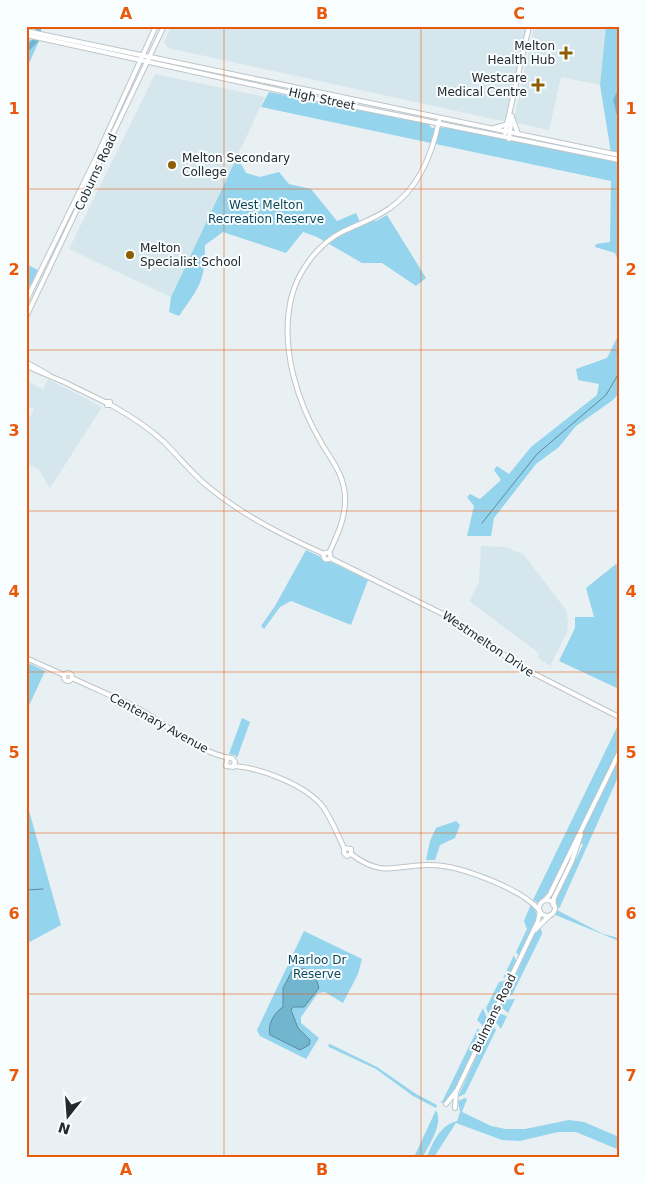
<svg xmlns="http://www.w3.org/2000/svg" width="645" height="1183" viewBox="0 0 645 1183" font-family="'DejaVu Sans',sans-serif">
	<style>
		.built { fill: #d6e6ed }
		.green { fill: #95d4ed }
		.water { fill: #72b5cf; stroke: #5b8b9e }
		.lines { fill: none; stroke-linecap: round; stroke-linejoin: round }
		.stream { stroke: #5b8b9e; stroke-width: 1 }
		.river { stroke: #72b5cf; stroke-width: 5.5 }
		.secondary-casing { stroke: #bdc5c8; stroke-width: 6 }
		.secondary { stroke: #fff; stroke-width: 4 }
		.grid { fill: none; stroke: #e8590c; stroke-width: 1; stroke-opacity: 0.55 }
		.poi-dot { fill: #8c5d03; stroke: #f8fdff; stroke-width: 2 }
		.labels { text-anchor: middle; stroke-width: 4; stroke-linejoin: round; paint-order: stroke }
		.poi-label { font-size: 12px; fill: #26292a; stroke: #f8fdff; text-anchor: end }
		.street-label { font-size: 12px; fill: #26292a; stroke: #f8fdff }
		.park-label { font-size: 12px; fill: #0d485a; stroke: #f8fdff }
		.neatline { fill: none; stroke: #e8590c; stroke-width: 2 }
		.grid-label { font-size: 16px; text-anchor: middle; font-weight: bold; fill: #e8590c }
	</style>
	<rect width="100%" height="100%" fill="#e8f0f3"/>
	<g class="built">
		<path d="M171,26H527L506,119L502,121L168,48L164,43Z"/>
		<path d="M534,26H606L600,85L561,77L549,130L516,123L514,120Z"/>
		<path d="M155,74L265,97L171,297L69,249Z"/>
		<path d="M48,379L102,407L50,488L39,470L27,463L26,459V425L34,409L26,405V381L43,389Z"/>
		<path d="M481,546L506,547L524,555L566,610L568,622L567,632L550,666L537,657L539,653L469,601L479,582Z"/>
	</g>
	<g class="green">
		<path d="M606,26H619V263L615,253L595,247L596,244L610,242L611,181L261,107L269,92L427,123L432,128L453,127L612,159L600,85Z"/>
		<path d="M26,39L39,41L26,70Z"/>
		<path d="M237,157L246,173L260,177L279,172L289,184L311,189L337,221L356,213L360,222L376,221L387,215L426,278L416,286L382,263H362L317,237L303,232L286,253L223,232L205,245C205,282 200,286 179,316L169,312L171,297Z"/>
		<path d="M26,264L38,270L26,294Z"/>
		<path d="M619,334V393L613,400L576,426L559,447L536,464L494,518L491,536H467L474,506L467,497L470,494L480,499L501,480L494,470L497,466L509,474L531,447L597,395L599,384L578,380L576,369L607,358Z"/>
		<path d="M306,550L368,580L351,625L291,601L280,607L264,629L261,626L275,606Z"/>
		<path d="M616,564L619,566V689L559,661L575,628V617H594L586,588Z"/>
		<path d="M26,662L45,671L26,712Z"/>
		<path d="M242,718L250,722L237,758L235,755L229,754Z"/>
		<path d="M619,723V775L559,909L556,902L557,897L583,845L579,840L586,821L550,892L538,903L533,900Z"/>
		<path d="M26,800L61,925L26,944Z"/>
		<path d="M456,821L460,825L455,838L440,845L435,860H426L430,841L436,828Z"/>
		<path d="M531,904C546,917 526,942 519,956L516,952L527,929L524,921Z"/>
		<path d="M555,909L603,934L619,938V941L553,914Z"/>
		<path d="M541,928L542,934L512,995L506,996L534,935Z"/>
		<path d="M304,931L362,959L358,974L343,1003L325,992L318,993L301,1017V1023L319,1038L306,1059L260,1036L257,1030Z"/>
		<path d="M514,955L516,961L511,974L503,978Z"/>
		<path d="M508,980L490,1018L486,1008L499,982Z"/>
		<path d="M515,999L508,1013L500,1006L503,1000Z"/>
		<path d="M483,1008L488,1021L483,1026L477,1020Z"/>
		<path d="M498,1013L507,1016L501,1029L494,1020Z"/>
		<path d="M493,1025L496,1030L465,1094L458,1097L490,1026Z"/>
		<path d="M478,1028L481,1035L452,1095L446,1102L440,1103L443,1100Z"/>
		<path d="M330,1044L377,1067L416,1094L437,1105L436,1108L413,1096L376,1069L329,1047L328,1045Z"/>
		<path d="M465,1098L467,1099L462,1112L491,1126L506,1129H525L569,1120L584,1122L619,1137L617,1149L576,1132H558L520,1141L502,1140L456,1123L434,1157H427C433,1142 440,1125 457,1121L460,1112L458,1101Z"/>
		<path d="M436,1110C444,1124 429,1144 423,1157H414Z"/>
	</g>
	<path class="water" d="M293,969H305L315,975L319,988L304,1007H293L291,1010L298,1028L310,1040L309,1045L300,1050L270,1035C267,1024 275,1012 283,1007V988Z"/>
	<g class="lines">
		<g class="stream">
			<path d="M617,354H619"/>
			<path d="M482,523L537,454L606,395L619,373"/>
			<path d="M27,890L43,889"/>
		</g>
		<g class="river">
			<path d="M26,50L36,40L39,26"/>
			<path d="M619,94L616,100L619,113"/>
			<path d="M26,875V892"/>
			<path d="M26,925V930"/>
		</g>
		<g class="secondary-casing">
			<g id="secondary">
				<path d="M26,31C224,72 421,114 619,155"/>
				<path d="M26,35L332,102L619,160"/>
				<path d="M513,120L518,134"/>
				<path d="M494,128L508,124"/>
				<path d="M505,133L529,26"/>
				<path d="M509,139L512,116"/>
				<path d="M26,301L96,158L156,26"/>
				<path d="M26,317L164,26"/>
				<path d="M26,362L49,375"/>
				<path d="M26,366L64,382L107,403"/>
				<rect x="107" y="402" width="3" height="3"/>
				<path d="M111,405C129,415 148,427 164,442C178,456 191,472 206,485C242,515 282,535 324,554"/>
				<circle cx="327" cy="556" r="3.5"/>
				<path d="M329,553C338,534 346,517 345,496C344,475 332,461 322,444C297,402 280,348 291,299C297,272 318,244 342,232C358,224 375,219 390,208C419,188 432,155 439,121"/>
				<path d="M330,558L453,619L521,667L619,717"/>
				<path d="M26,658L64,675"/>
				<circle cx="68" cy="677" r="4"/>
				<path d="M72,678C93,688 115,697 135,707C167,723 197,754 232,758L235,762L233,767L226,766L227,759"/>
				<path d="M234,766C261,768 306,785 323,807C332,820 338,835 344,848V853L347,856L351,854V849L344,848"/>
				<path d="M351,854C384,879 396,864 431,865C459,865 522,889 539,910"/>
				<path d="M545,900L550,894L619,753"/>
				<circle cx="547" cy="908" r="8"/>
				<path d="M553,905L554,898L572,861L581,834"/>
				<path d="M535,930L549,916"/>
				<path d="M446,1104L457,1090L538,921L540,911"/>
				<path d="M455,1108L456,1092"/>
			</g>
		</g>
		<use href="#secondary" class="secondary"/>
	</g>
	<path class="grid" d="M224,26V1157M421,26V1157M26,189H619M26,350H619M26,511H619M26,672H619M26,833H619M26,994H619"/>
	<g class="poi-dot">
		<path d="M563.5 45.5h5v5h5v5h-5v5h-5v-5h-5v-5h5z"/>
		<path d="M535.5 77.5h5v5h5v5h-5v5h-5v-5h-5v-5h5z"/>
		<circle cx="172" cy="165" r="5"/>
		<circle cx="130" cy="255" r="5"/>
	</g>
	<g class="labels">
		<g class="poi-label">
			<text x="555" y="50">Melton<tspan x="555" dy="14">Health Hub</tspan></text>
			<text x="527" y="82">Westcare<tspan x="527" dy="14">Medical Centre</tspan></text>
			<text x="182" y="162" text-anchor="start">Melton Secondary<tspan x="182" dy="14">College</tspan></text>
			<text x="140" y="252" text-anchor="start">Melton<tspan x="140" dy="14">Specialist School</tspan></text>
		</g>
		<g class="street-label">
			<text transform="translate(322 99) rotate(12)" y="4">High Street</text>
			<text transform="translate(96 172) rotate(-65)" y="4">Coburns Road</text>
			<text transform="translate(488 644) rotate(34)" y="4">Westmelton Drive</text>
			<text transform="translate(159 723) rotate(29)" y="4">Centenary Avenue</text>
			<text transform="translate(494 1013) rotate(-64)" y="4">Bulmans Road</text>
		</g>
		<g class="park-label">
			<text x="266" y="209">West Melton<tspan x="266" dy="14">Recreation Reserve</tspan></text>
			<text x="317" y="964">Marloo Dr<tspan x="317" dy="14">Reserve</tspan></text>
		</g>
	</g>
	<rect width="645" height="1183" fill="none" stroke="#f8fdff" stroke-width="55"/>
	<g transform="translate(68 1116) rotate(197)" stroke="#f8fdff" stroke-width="4" paint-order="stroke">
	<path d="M0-4L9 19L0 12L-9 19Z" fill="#26292a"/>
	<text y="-8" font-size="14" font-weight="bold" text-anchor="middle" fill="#26292a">N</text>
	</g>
	<rect x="28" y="28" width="590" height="1128" class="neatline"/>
	<g class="grid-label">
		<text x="126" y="19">A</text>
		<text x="322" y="19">B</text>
		<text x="519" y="19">C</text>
		<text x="14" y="114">1</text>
		<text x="631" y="114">1</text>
		<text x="14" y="275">2</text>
		<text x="631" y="275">2</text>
		<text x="14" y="436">3</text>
		<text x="631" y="436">3</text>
		<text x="14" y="597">4</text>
		<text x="631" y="597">4</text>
		<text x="14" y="758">5</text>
		<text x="631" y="758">5</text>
		<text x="14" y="919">6</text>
		<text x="631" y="919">6</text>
		<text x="14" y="1081">7</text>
		<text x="631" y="1081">7</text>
		<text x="126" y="1175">A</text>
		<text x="322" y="1175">B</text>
		<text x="519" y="1175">C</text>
	</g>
</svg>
